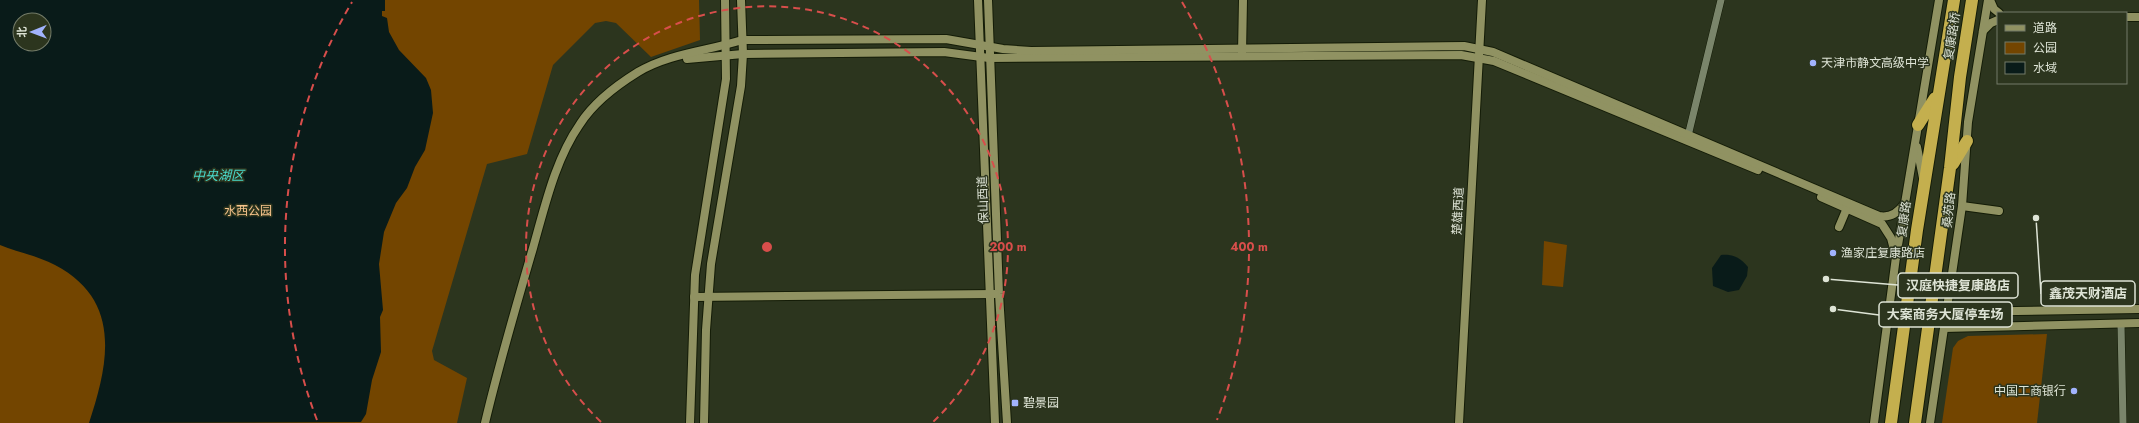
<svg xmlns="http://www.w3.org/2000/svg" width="2139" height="423" viewBox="0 0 2139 423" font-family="Jost,'Noto Sans SC',sans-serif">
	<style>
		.green { fill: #734500; fill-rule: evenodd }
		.water { fill: #091b19; fill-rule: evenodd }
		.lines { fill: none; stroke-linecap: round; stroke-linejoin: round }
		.street-casing { stroke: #141c07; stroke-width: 8 }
		.secondary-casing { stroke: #141c07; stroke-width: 10 }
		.highway-casing { stroke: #141c07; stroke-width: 14 }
		.street { stroke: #7a856b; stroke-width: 7 }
		.secondary { stroke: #909262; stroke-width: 8 }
		.highway { stroke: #c4af4e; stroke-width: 12 }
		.ring { fill: none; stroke: #d84e4b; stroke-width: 2; stroke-dasharray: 7 5 }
		.poi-dot { fill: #a1b3fd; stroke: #2c351e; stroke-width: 1.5 }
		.labels { text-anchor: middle; stroke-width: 3; stroke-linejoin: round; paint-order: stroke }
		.street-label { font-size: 12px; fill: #dee4d6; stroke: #2c351e }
		.poi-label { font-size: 12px; fill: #dee4d6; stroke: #2c351e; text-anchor: start }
		.park-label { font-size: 12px; fill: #f8c48c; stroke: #2c351e }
		.water-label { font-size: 13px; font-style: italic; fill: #4adccd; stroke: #2c351e }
		.centre { fill: #d84e4b; stroke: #2c351e; stroke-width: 2 }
		.ring-label { font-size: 12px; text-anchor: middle; font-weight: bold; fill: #d84e4b; stroke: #2c351e; stroke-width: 3; stroke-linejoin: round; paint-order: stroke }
		.leader { fill: none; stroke: #dee4d6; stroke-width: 1.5 }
		.callout-dot { fill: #dee4d6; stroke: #2c351e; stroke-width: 1.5 }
		.callout { fill: #2c351e; stroke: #dee4d6; stroke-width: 1.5 }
		.callout-label { font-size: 13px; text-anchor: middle; font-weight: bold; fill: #dee4d6 }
	</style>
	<rect width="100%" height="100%" fill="#2c351e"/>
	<g class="green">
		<path d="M0,0H699L700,40L651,57L616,23L606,21L595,23L553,65L527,154L487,164L432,351L434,360L467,378L457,423H0ZM20,20H44V44H20Z"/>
		<path d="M1544,241L1567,245L1563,287L1542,285Z"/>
		<path d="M2047,334L2037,423H1942L1953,348L1958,341L1968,336Z"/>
	</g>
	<g class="water">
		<path d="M0,0H385V11H382V16L387,18L389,32L399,50L426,78L431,90L433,113L425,150L415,167L407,188L396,203L384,232L379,264L383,310L380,317L381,352L372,380L366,414L361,422L89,423C109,363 122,300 55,265C38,256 17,252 0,245ZM20,20H44V44H20Z"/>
		<path d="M1721,255C1734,254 1740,258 1748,267L1747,276L1739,290L1728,292L1713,286L1712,268Z"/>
	</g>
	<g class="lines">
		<g class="street-casing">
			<g id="street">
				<path d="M1687,140L1721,0"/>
				<path d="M2121,324L2123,423"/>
			</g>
		</g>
		<g class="secondary-casing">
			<g id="secondary">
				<path d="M978,0L995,423"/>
				<path d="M988,0L999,294L1007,423"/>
				<path d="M1990,0L1994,9L1999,13"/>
				<path d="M2126,17H2139"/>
				<path d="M1983,31L1991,23L1998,20"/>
				<path d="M1242,53L1243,0"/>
				<path d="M687,59L743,54L944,52L989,58L1461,55L1494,61L1758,170"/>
				<path d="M1917,147L1923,178"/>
				<path d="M1821,197L1882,224L1891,238L1896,257"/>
				<path d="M1962,206L1999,211"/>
				<path d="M1839,227L1847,208"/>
				<path d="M694,297L995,294"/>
				<path d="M1947,312L2139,309"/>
				<path d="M1944,328L2139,323"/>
				<path d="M485,423C499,364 516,306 533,248C545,206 555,160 580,124C594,102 617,85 638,72C670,53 708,51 742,40L946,39L1003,49L1031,51L1464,46L1493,52L1879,216C1890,218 1898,213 1904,204"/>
				<path d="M690,423L695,275L726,79L725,0"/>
				<path d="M704,423L706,330L711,264L741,86L743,54L741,0"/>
				<path d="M1459,423L1482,0"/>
				<path d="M1874,423L1896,257L1939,0"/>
				<path d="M1930,423L1962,206L1968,122L1988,0"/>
			</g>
		</g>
		<g class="highway-casing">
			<g id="highway">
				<path d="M1918,125L1935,98"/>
				<path d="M1953,164L1967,141"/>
				<path d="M1891,423L1917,230L1954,0"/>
				<path d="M1915,423L1950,168L1960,77L1972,0"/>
			</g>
		</g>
		<use href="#street" class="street"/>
		<use href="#secondary" class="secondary"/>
		<use href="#highway" class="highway"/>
	</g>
	<g class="ring">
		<path d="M601 422A241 241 0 1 1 933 422"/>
		<path d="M317 420A482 482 0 0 1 352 2M1182 2A482 482 0 0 1 1217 420"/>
	</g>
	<g class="poi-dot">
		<circle cx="1813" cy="63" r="4"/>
		<circle cx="1833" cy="253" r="4"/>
		<circle cx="2074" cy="391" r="4"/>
		<rect x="1011" y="399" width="8" height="8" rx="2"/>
	</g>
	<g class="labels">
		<g class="street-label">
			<text transform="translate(1952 36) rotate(-81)" y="4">复康路桥</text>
			<text transform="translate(983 200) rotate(-92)" y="4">保山西道</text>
			<text transform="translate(1949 210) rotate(-84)" y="4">桑苑路</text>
			<text transform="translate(1458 211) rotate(-87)" y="4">楚雄西道</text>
			<text transform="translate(1904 219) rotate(-82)" y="4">复康路</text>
		</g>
		<g class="poi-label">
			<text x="1821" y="67">天津市静文高级中学</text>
			<text x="1841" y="257">渔家庄复康路店</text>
			<text x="2066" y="395" text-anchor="end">中国工商银行</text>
			<text x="1023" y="407">碧景园</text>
		</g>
		<g class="park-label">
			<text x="248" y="215">水西公园</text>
		</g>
		<g class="water-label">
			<text x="218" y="180">中央湖区</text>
		</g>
	</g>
	<circle cx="767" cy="247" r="6" class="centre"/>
	<g class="ring-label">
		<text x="1008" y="251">200 m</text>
		<text x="1249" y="251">400 m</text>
	</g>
	<path class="leader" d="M1826 279L1898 285M2036 218L2041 294M1833 309L1879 315"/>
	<g class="callout-dot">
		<circle cx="1826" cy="279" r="4"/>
		<circle cx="2036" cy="218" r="4"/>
		<circle cx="1833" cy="309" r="4"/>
	</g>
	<g class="callout">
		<rect x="1898" y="273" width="120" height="25" rx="4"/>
		<rect x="2041" y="281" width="94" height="25" rx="4"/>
		<rect x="1879" y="302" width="133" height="25" rx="4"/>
	</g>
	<g class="callout-label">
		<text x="1958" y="290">汉庭快捷复康路店</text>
		<text x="2088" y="298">鑫茂天财酒店</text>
		<text x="1945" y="319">大案商务大厦停车场</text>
	</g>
	<rect x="1997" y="12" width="130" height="72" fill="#2c351e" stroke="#737b68"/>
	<rect x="2005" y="25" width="20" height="6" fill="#909262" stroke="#737b68"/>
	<text x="2033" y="32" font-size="12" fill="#dee4d6">道路</text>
	<rect x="2005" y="42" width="20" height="12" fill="#734500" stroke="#737b68"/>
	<text x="2033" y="52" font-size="12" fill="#dee4d6">公园</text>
	<rect x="2005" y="62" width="20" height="12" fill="#091b19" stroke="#737b68"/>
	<text x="2033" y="72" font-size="12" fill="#dee4d6">水域</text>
	<g transform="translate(32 32) rotate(269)"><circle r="19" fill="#2c351e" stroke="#737b68"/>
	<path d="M0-3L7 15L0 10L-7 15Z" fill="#a1b3fd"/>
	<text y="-6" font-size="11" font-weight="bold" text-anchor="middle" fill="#dee4d6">北</text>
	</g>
</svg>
